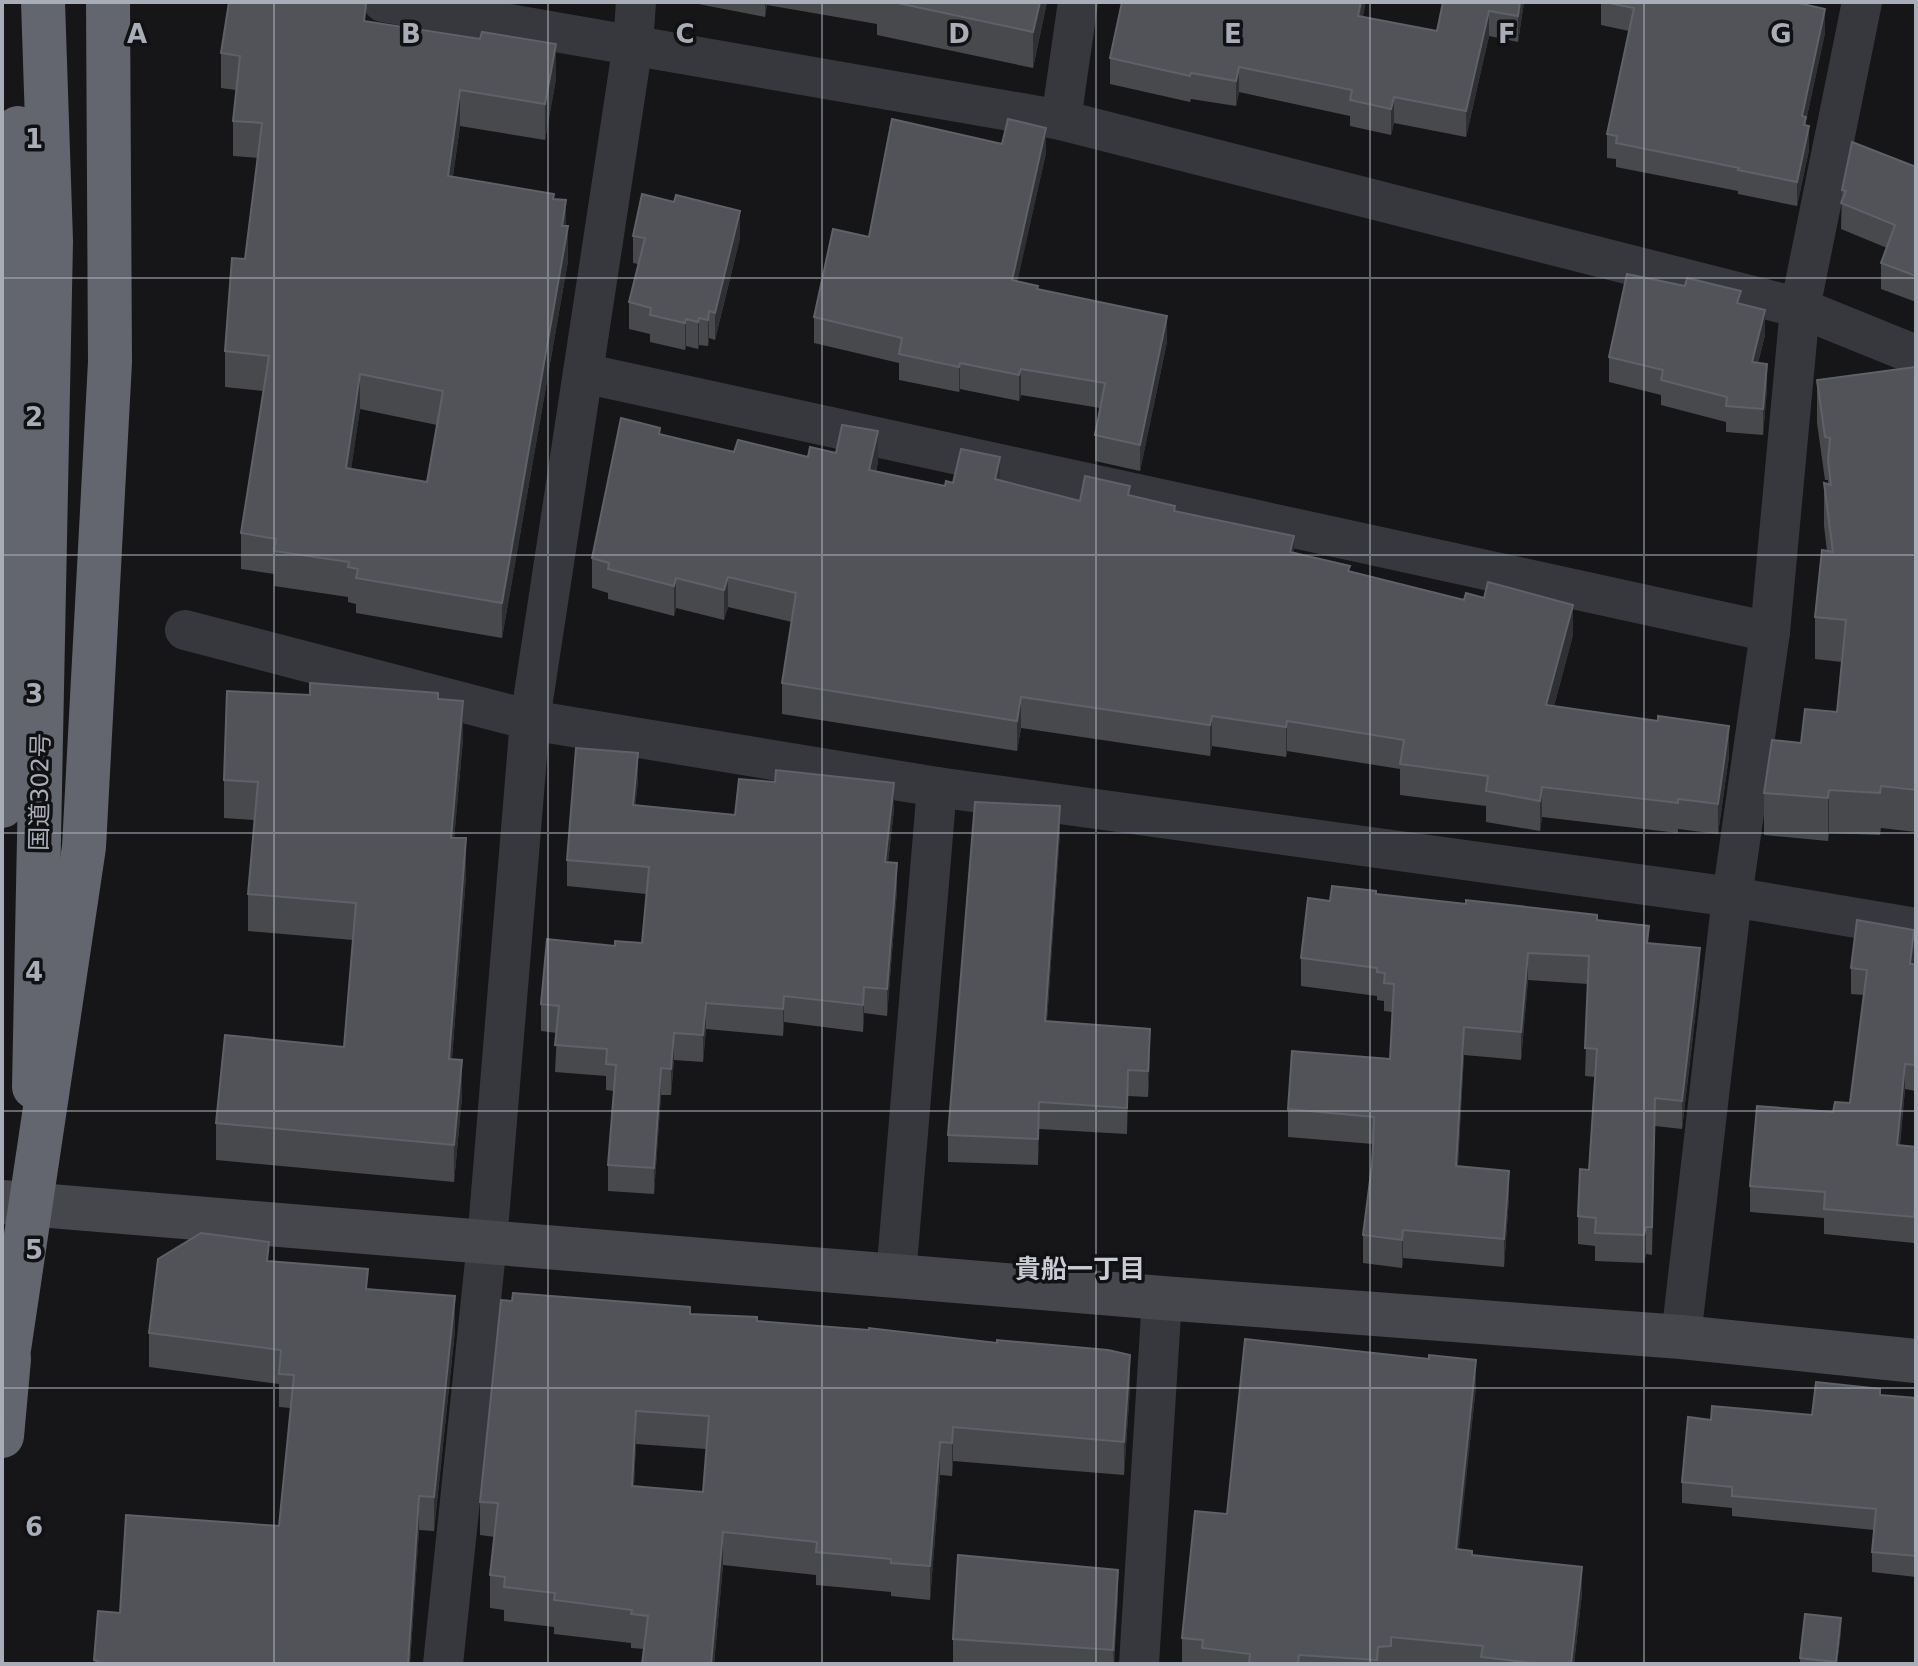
<svg xmlns="http://www.w3.org/2000/svg" width="1918" height="1666" viewBox="0 0 1918 1666" font-family="'DejaVu Sans','Noto Sans JP',sans-serif">
	<style>
		.lines { fill: none; stroke-linecap: round; stroke-linejoin: round }
		.street { stroke: #37383d; stroke-width: 40 }
		.secondary { stroke: #45474d; stroke-width: 44 }
		.highway { stroke: #63666e; stroke-width: 44 }
		.highway-bridge { stroke: #63666e; stroke-width: 44 }
		.wall { fill: #47494d; fill-rule: evenodd }
		.shaded-wall { fill: #2f3033 }
		.building { fill: #525359; stroke: #5f6168; stroke-width: 2; fill-rule: evenodd }
		.grid { fill: none; stroke: #a8adb8; stroke-width: 2; stroke-opacity: 0.55 }
		.labels { text-anchor: middle; stroke-width: 7; stroke-linejoin: round; paint-order: stroke }
		.street-label { font-size: 24px; fill: #a8adb8; stroke: #111113 }
		.neighbourhood-label { font-size: 26px; font-weight: bold; fill: #c9ccd4; stroke: #111113 }
		.grid-label { font-size: 26px; text-anchor: middle; font-weight: bold; fill: #a8adb8; stroke: #111113; stroke-width: 7; stroke-linejoin: round; paint-order: stroke }
	</style>
	<rect width="100%" height="100%" fill="#161618"/>
	<g class="lines">
		<g class="street">
			<path d="M383,2L1061,120L1800,308L1916,355"/>
			<path d="M1061,120L1078,2"/>
			<path d="M583,373L1770,632"/>
			<path d="M185,630L530,720L937,787L1732,897L1916,928"/>
			<path d="M896,1276L937,787"/>
			<path d="M1681,1337L1732,897L1770,632L1800,308L1862,2"/>
			<path d="M443,1664L487,1242L530,720L633,44L636,2"/>
			<path d="M1139,1664L1162,1298"/>
		</g>
		<path class="secondary" d="M2,1202L1162,1298L1681,1337L1916,1361"/>
		<g class="highway">
			<path d="M2,806L19,242L18,128"/>
			<path d="M34,1087L51,241L43,2"/>
			<path d="M2,1436L9,1359"/>
		</g>
		<path class="highway-bridge" d="M2,1396L84,847L110,362L108,2"/>
	</g>
	<g class="wall">
		<path d="M688,2H1047L1033,68L877,35V24L767,5L765,17Z"/>
		<path d="M1443,2H1524L1518,42L1489,36L1466,137L1394,123L1391,135L1350,126V116L1239,92L1236,106L1191,99L1190,102L1110,84V58L1363,17L1437,31Z"/>
		<path d="M1601,2L1825,33L1806,121L1809,150L1797,206L1738,194V191L1616,167V159L1607,158V134L1629,31L1601,25Z"/>
		<path d="M366,22L556,79L545,140L460,126L453,176L554,199L566,226L568,261L502,638L356,613V604L348,602V597L274,586V574L241,569V533L263,391L225,387V351L245,259L258,158L233,156V121L236,90L221,88V53ZM360,409L437,425L427,482L351,469Z"/>
		<path d="M1046,153L1017,281L1167,342L1140,471L1095,461V435L1100,408L1021,395L1019,401L960,389L959,392L899,380V363L814,343V317L869,237Z"/>
		<path d="M1916,167V302L1881,289V263L1887,248L1841,229L1842,190Z"/>
		<path d="M633,236L740,238L715,340L709,338L708,346L699,345L698,349L686,346L685,350L650,342V334L629,329V302L638,264L633,263Z"/>
		<path d="M1741,304L1765,335L1758,363L1767,389L1763,435L1726,432V422L1661,405V395L1609,382V357Z"/>
		<path d="M1916,367V832L1881,828L1880,835L1829,833L1828,841L1764,835V793L1801,743L1837,712L1842,662L1815,659V617L1827,551L1824,526V483L1828,484V480H1825L1817,423V380Z"/>
		<path d="M660,434L734,452L808,457L836,453L878,462L876,472L945,486L953,483L1000,480L1080,501L1130,496L1350,571L1573,635L1554,706L1729,756L1718,834L1678,829V833L1542,817L1540,831L1486,822V806L1400,795V769L1287,751L1286,757L1212,746L1210,756L1021,728L1017,751L782,714V683L792,622L728,607L724,620L676,608L674,616L608,599V593L592,588V558Z"/>
		<path d="M438,699L463,739L454,838L466,876L452,1059L462,1097L454,1182L216,1160V1123L344,1047L353,940L248,931V894L254,820L224,818V780Z"/>
		<path d="M638,780L635,805L735,815L894,809L888,862L897,890L887,1016L864,1013L863,1032L784,1022L783,1036L706,1029L703,1062L674,1060L671,1095H661L654,1194L608,1191V1165L614,1091L606,1090V1076L555,1072L557,1033L541,1031V1004L642,943L646,894L567,886V860Z"/>
		<path d="M1060,832L1047,1021L1150,1056L1148,1097L1128,1096L1127,1134L1039,1129L1038,1165L948,1162V1135Z"/>
		<path d="M1376,894L1597,920L1649,943L1700,976L1682,1129L1655,1126L1652,1255L1646,1254L1644,1263L1595,1261V1246L1578,1244V1216L1589,1170L1595,1077L1585,1076L1588,984L1528,980L1521,1060L1464,1055L1458,1166L1509,1198L1504,1267L1403,1258L1402,1268L1363,1263V1235L1372,1165L1373,1144L1288,1137V1109L1390,1059L1392,1012L1384,1011V1001L1377,1000V996L1301,986V958L1330,901Z"/>
		<path d="M1914,956L1913,964H1916V1091L1905,1089L1900,1145L1916,1147L1914,1243L1824,1234V1218L1750,1212V1186L1833,1112L1850,1103L1864,995L1851,994V968Z"/>
		<path d="M269,1261L368,1290L455,1330L434,1531L419,1530L410,1664H94L98,1611L120,1613L279,1526L291,1408L279,1407V1384L149,1367V1333Z"/>
		<path d="M690,1314L757,1321L1130,1388L1124,1475L953,1461L952,1476L940,1475L930,1600L891,1596V1592L816,1585V1575L723,1565L714,1664H642L644,1649L631,1648V1643L554,1634V1627L504,1621V1610L490,1608V1575L495,1537L480,1535V1502ZM636,1444L706,1449L703,1492L634,1486Z"/>
		<path d="M1476,1386L1458,1550L1582,1593L1574,1664H1182V1638L1227,1514Z"/>
		<path d="M1880,1395L1916,1398V1577L1872,1572V1552L1874,1530L1732,1516V1508L1682,1503V1482L1711,1420L1812,1415Z"/>
		<path d="M1118,1596L1114,1664H953V1639Z"/>
		<path d="M1841,1632L1837,1664H1800V1658Z"/>
	</g>
	<g class="shaded-wall">
		<path d="M765,2H767L765,17Z"/>
		<path d="M1040,2H1047L1033,68V32Z"/>
		<path d="M1361,2H1366L1358,42V16Z"/>
		<path d="M1520,2H1524L1518,42V16Z"/>
		<path d="M1825,9V33L1806,121V139L1809,126V150L1797,206V182L1802,116Z"/>
		<path d="M1489,11V36L1466,137V111Z"/>
		<path d="M556,44V79L545,140V104Z"/>
		<path d="M1239,67V92L1236,106V81Z"/>
		<path d="M460,90V126L448,211V176Z"/>
		<path d="M1394,97V123L1391,135V109Z"/>
		<path d="M1046,128V153L1012,306V280Z"/>
		<path d="M566,200V236L562,226Z"/>
		<path d="M740,211V238L715,340V313Z"/>
		<path d="M568,226V261L502,638V603Z"/>
		<path d="M1765,310V335L1752,387V362Z"/>
		<path d="M709,311V338L708,346V320Z"/>
		<path d="M1167,316V342L1140,471V445Z"/>
		<path d="M699,318V345L698,349V322Z"/>
		<path d="M686,319V346L685,350V323Z"/>
		<path d="M960,363V389L959,392V367Z"/>
		<path d="M1767,364V389L1763,435V409Z"/>
		<path d="M1021,369V395L1019,401V375Z"/>
		<path d="M360,374V409L346,503V468Z"/>
		<path d="M878,431V462L869,501V470Z"/>
		<path d="M1000,457V487L995,479Z"/>
		<path d="M1294,536V566L1290,552Z"/>
		<path d="M728,577V607L724,620V590Z"/>
		<path d="M676,578V608L674,616V586Z"/>
		<path d="M1573,605V635L1546,736V705Z"/>
		<path d="M1021,697V728L1017,751V721Z"/>
		<path d="M463,701V739L451,875V838Z"/>
		<path d="M1212,716V746L1210,756V725Z"/>
		<path d="M1287,721V751L1286,757V727Z"/>
		<path d="M1729,726V756L1718,834V804Z"/>
		<path d="M638,753V780L633,831V805Z"/>
		<path d="M894,783V809L885,889V862Z"/>
		<path d="M1542,787V817L1540,831V801Z"/>
		<path d="M1829,790V833L1828,841V798Z"/>
		<path d="M1060,806V832L1045,1048V1021Z"/>
		<path d="M466,838V876L449,1096V1059Z"/>
		<path d="M897,863V890L887,1016V989Z"/>
		<path d="M1914,930V956L1910,989V964Z"/>
		<path d="M1700,948V976L1682,1129V1101Z"/>
		<path d="M1528,953V980L1521,1060V1032Z"/>
		<path d="M864,987V1013L863,1032V1005Z"/>
		<path d="M784,996V1022L783,1036V1009Z"/>
		<path d="M706,1003V1029L703,1062V1035Z"/>
		<path d="M1464,1027V1055L1456,1194V1166Z"/>
		<path d="M1150,1029V1056L1148,1097V1071Z"/>
		<path d="M674,1033V1060L671,1095V1069Z"/>
		<path d="M462,1060V1097L454,1182V1145Z"/>
		<path d="M1905,1064V1089L1897,1171V1145Z"/>
		<path d="M661,1068V1095L654,1194V1168Z"/>
		<path d="M1039,1102V1129L1038,1165V1139Z"/>
		<path d="M1509,1171V1198L1504,1267V1239Z"/>
		<path d="M1916,1194V1220L1914,1243V1217Z"/>
		<path d="M1646,1227V1254L1644,1263V1235Z"/>
		<path d="M1403,1230V1258L1402,1268V1240Z"/>
		<path d="M455,1296V1330L434,1531V1497Z"/>
		<path d="M1130,1355V1388L1124,1475V1442Z"/>
		<path d="M1476,1360V1386L1456,1576V1549Z"/>
		<path d="M636,1411V1444L632,1520V1486Z"/>
		<path d="M953,1427V1461L952,1476V1443Z"/>
		<path d="M940,1442V1475L930,1600V1566Z"/>
		<path d="M419,1496V1530L410,1664H408Z"/>
		<path d="M723,1532V1565L714,1664H711Z"/>
		<path d="M1582,1567V1593L1574,1664H1571Z"/>
		<path d="M1118,1570V1596L1113,1664V1650Z"/>
		<path d="M1841,1618V1632L1837,1664H1836Z"/>
	</g>
	<g class="building">
		<path d="M229,2H356L366,4L364,21L480,39L482,32L556,44L545,104L460,90L448,176L554,194L553,199L566,200L562,226H568L502,603L356,578L358,569L348,567L349,562L274,551L276,539L241,533L269,356L225,351L232,258L245,259L262,123L233,121L240,56L221,53ZM360,374L443,391L427,482L346,468Z"/>
		<path d="M893,2H1040L1033,32Z"/>
		<path d="M1122,2H1361L1358,16L1437,31L1443,2H1520L1518,16L1489,11L1466,111L1394,97L1391,109L1350,100L1352,90L1239,67L1236,81L1191,73L1190,76L1110,58Z"/>
		<path d="M1604,2H1794L1825,9L1802,116L1806,117L1804,125L1809,126L1797,182L1738,170L1739,168L1616,143L1617,136L1607,134L1634,8Z"/>
		<path d="M892,119L1002,144L1008,119L1046,128L1012,280L1038,286L1037,289L1167,316L1140,445L1095,435L1105,383L1021,369L1019,375L960,363L959,367L899,354L902,338L814,317L833,229L869,237Z"/>
		<path d="M1852,142L1916,167V276L1881,263L1895,225L1841,203L1846,191L1842,190Z"/>
		<path d="M642,194L674,202L676,195L740,211L715,313L709,311L708,320L699,318L698,322L686,319L685,323L650,315L651,308L629,302L645,238L633,236Z"/>
		<path d="M1627,274L1685,286L1687,278L1741,291L1737,303L1765,310L1752,362L1767,364L1763,409L1726,406L1727,397L1661,380L1663,370L1609,357Z"/>
		<path d="M1916,367V790L1881,786L1880,793L1829,790L1828,798L1764,793L1772,740L1801,743L1805,709L1837,712L1846,620L1815,617L1822,550L1833,552L1824,483L1831,485L1828,460L1830,438L1825,437L1817,380Z"/>
		<path d="M621,418L660,428L659,434L734,452L738,440L808,457L810,447L836,453L842,425L878,431L869,470L945,486L946,481L953,483L961,449L1000,457L995,479L1080,501L1085,476L1130,486L1128,495L1175,506L1174,511L1294,536L1290,552L1350,566L1348,571L1464,600L1466,593L1484,598L1488,582L1573,605L1546,705L1658,721V716L1729,726L1718,804L1678,799V803L1542,787L1540,801L1486,791L1488,776L1400,764L1404,740L1287,721L1286,727L1212,716L1210,725L1021,697L1017,721L782,683L796,593L728,577L724,590L676,578L674,586L608,569L609,563L592,558Z"/>
		<path d="M310,683L438,693V699L463,701L451,838H466L449,1059L462,1060L454,1145L216,1123L225,1035L344,1047L356,903L248,894L258,782L224,780L227,691L310,695Z"/>
		<path d="M576,748L638,753L633,805L735,815L739,779L775,782L776,770L894,783L885,862L897,863L887,989L864,987L863,1005L784,996L783,1009L706,1003L703,1035L674,1033L671,1069L661,1068L654,1168L608,1165L616,1065L606,1064L607,1049L555,1045L559,1006L541,1004L547,939L615,946V941L642,943L649,867L567,860Z"/>
		<path d="M975,802L1060,806L1045,1021L1150,1029L1148,1071L1128,1070L1127,1108L1039,1102L1038,1139L948,1135Z"/>
		<path d="M1332,886L1376,891V894L1466,904V900L1597,915V920L1649,926L1647,943L1700,948L1682,1101L1655,1098L1652,1227H1646L1644,1235L1595,1233L1596,1218L1578,1216L1580,1169L1589,1170L1597,1049L1585,1048L1589,956L1528,953L1521,1032L1464,1027L1456,1166L1509,1171L1504,1239L1403,1230L1402,1240L1363,1235L1372,1165L1374,1117L1288,1109L1292,1051L1390,1059L1394,984L1384,983L1385,973L1377,972V968L1301,958L1308,898L1330,901Z"/>
		<path d="M1857,920L1914,930L1910,964H1916V1065L1905,1064L1897,1145L1916,1147V1194L1914,1217L1824,1209L1825,1192L1750,1186L1757,1106L1833,1112L1835,1102L1850,1103L1867,970L1851,968Z"/>
		<path d="M201,1233L269,1242L267,1261L368,1269L366,1289L455,1296L434,1497L419,1496L408,1664H98V1661L94,1660L98,1611L120,1613L126,1515L279,1526L294,1375L279,1374L281,1350L149,1333L158,1259Z"/>
		<path d="M513,1293L690,1307V1314L757,1317V1321L869,1330V1328L997,1343V1340L1108,1350L1130,1355L1124,1442L953,1427L952,1443L940,1442L930,1566L891,1563V1559L816,1552L817,1542L723,1532L711,1664H642L648,1616L631,1614L632,1610L554,1600L555,1593L504,1587L505,1577L490,1575L498,1503L480,1502L501,1300L512,1301ZM636,1411L709,1416L703,1492L632,1486Z"/>
		<path d="M1245,1339L1429,1359V1355L1476,1360L1456,1549L1472,1551V1555L1582,1567L1571,1664H1541L1481,1657L1483,1646L1391,1637V1646L1378,1647L1377,1660L1299,1655L1298,1664H1249L1250,1654L1202,1648L1203,1640L1182,1638L1195,1511L1227,1514Z"/>
		<path d="M1816,1382L1880,1389V1395L1916,1398V1556L1872,1552L1876,1509L1732,1496V1487L1682,1482L1688,1417L1711,1420L1712,1406L1812,1415Z"/>
		<path d="M958,1555L1118,1570L1113,1650L953,1639Z"/>
		<path d="M1805,1614L1841,1618L1836,1662L1800,1658Z"/>
	</g>
	<path class="grid" d="M274,2V1664M548,2V1664M822,2V1664M1096,2V1664M1370,2V1664M1644,2V1664M2,278H1916M2,555H1916M2,833H1916M2,1111H1916M2,1388H1916"/>
	<g class="labels">
		<g class="street-label">
			<text transform="translate(40 792) rotate(-89)" y="8">国道302号</text>
		</g>
		<g class="neighbourhood-label">
			<text x="1080" y="1278">貴船一丁目</text>
		</g>
	</g>
	<g class="grid-label">
		<text x="137" y="43">A</text>
		<text x="411" y="43">B</text>
		<text x="685" y="43">C</text>
		<text x="959" y="43">D</text>
		<text x="1233" y="43">E</text>
		<text x="1507" y="43">F</text>
		<text x="1781" y="43">G</text>
		<text x="34" y="148">1</text>
		<text x="34" y="426">2</text>
		<text x="34" y="703">3</text>
		<text x="34" y="981">4</text>
		<text x="34" y="1259">5</text>
		<text x="34" y="1536">6</text>
	</g>
	<rect width="1918" height="1666" fill="none" stroke="#a8adb8" stroke-width="8"/>
</svg>
